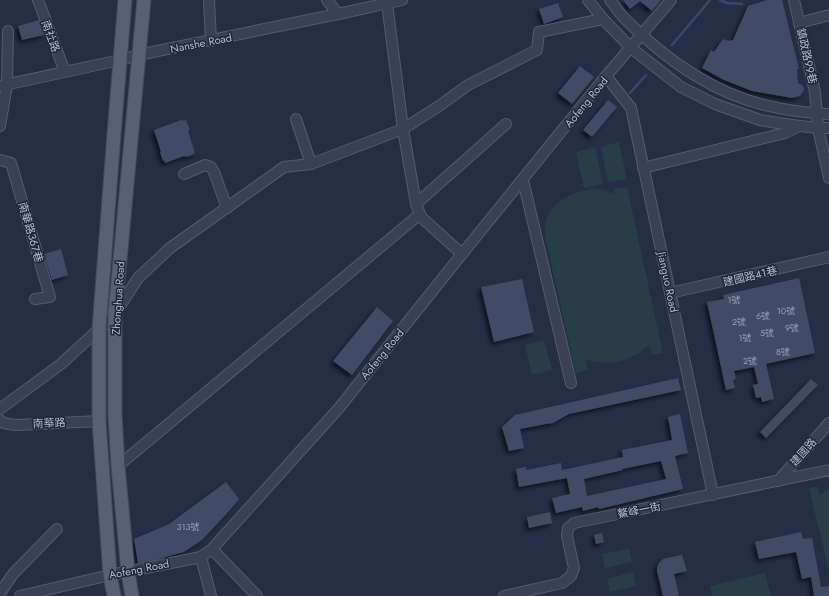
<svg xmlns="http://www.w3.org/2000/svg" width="829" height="596" viewBox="0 0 829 596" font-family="Jost,'Noto Sans TC',sans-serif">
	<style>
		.green { fill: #283e46 }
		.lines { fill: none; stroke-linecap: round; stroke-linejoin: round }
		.stream { stroke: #3a486e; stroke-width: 2.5 }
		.building { fill: #424b65; fill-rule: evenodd; filter: url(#shadow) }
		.minor-casing { stroke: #565c6f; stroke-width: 12 }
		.major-casing { stroke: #444a5e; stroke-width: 15 }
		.minor { stroke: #3a4154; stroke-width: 10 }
		.major { stroke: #586074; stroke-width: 13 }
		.labels { text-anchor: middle; stroke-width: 3; stroke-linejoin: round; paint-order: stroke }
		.number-label { font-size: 9px; fill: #9aa0b4 }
		.street-label { font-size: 11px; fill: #b8bdce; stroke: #1f263a }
	</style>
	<defs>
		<filter id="shadow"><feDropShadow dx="-3" dy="3" stdDeviation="2" flood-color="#0009"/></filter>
	</defs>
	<rect width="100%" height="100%" fill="#252e45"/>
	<g class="green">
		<path d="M619,142L627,179L608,182L601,147Z"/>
		<path d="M595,147L603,184L584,188L576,152Z"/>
		<path d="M627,187L663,353L652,355L649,345C630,362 610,367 586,359L588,370L576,373L545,237C545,233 545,229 545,225C549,201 575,190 596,189C603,189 609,191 615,194L614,189Z"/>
		<path d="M544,340L552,370L532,375L525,345Z"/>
		<path d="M817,486L820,495L829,488V571L809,488Z"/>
		<path d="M629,548L632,562L605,568L602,554Z"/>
		<path d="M633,572L636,586L610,592L607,579Z"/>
		<path d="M765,573L771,596H712L710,586Z"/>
	</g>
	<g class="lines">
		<g class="stream">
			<path d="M720,0L727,3L742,4"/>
			<path d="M672,45L710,0"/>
			<path d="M630,93L646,75"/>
		</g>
	</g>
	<g class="building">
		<path d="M623,0H661L652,11L640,1L630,9Z"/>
		<path d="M767,0H782L799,69H797L798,83L802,85L804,89L803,92L800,96L792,98L752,91L724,80L702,68L711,50L714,52L723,39L728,41L733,40L748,6Z"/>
		<path d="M558,3L563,17L544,24L539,9Z"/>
		<path d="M39,20L44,35L22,40L18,26Z"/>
		<path d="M580,66L594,77L572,104L558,93Z"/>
		<path d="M608,100L617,107L592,137L583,130Z"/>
		<path d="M181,120H183V121L186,120L190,130L188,131L195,153H194V154L187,157L184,156L165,163L164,160L163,161L160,152H161L154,130Z"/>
		<path d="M61,249L68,275L52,280L44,254Z"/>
		<path d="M799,278L815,353L766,364L774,399L762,402L761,397L756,398L753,385L758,384L754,367L734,371L736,379L733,380L735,388L726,390L707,302L724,299L723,295Z"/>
		<path d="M522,279L534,332L494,342L481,287Z"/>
		<path d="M377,307L393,321L352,375L333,361Z"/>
		<path d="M678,378L681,390L569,414L551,424V423L520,429L524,448L509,451L502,427L515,415Z"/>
		<path d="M811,379L818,385L766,438L760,432Z"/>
		<path d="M680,414L688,453L675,456L683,489L599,509L598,507L583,511L582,507L556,513L552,498L570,494L567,478L519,487L516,469L526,467V470L561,463L562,470L623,457L622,450L672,440L668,417ZM661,461L666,479L587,496L584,479L623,470L622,469Z"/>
		<path d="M226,482L239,499L230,510L202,540L184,552L154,560L138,563L134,539L169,524Z"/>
		<path d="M550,512L552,523L529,528L527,517Z"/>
		<path d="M801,532L803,539L812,538L821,587L829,586V596H814L811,577L802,579L796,552L759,559L755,542Z"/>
		<path d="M602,533L604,542L596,544L594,535Z"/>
		<path d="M682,555L687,571L674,574L679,596H663L657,571V567L659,563L663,559L667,558Z"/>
	</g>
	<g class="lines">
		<g class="minor-casing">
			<g id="minor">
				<path d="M38,0L65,72"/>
				<path d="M209,0L211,41"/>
				<path d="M327,0L338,14"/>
				<path d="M588,0L603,19L631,48L681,87L715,104L760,120L778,123L800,126L818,128H829"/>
				<path d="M610,0C615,6 619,13 625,19C664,58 714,94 769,106C789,111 809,113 829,114"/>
				<path d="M794,0L815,92L818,128L829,178"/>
				<path d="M387,3L403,129L416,204L421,217L462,254"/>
				<path d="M799,23L829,15"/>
				<path d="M606,76L631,108L713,495"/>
				<path d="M0,86L120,60L138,55L338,14L402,0"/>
				<path d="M296,119L311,164"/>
				<path d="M0,126L7,85L8,31"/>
				<path d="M0,160L11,163L50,297L35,299"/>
				<path d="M643,168L785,133L799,126"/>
				<path d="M184,174L205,165L211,167L214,172L227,208"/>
				<path d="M523,180L571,383"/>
				<path d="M416,204L506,124"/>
				<path d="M670,293L829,257"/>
				<path d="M0,409L61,364L99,329L115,314L138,278L170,248L284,167L311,164L403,129L439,106L468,85L537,50L539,32L603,19"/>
				<path d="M0,420C4,425 11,424 17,425L99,421"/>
				<path d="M118,466L420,214"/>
				<path d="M778,481L829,423"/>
				<path d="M212,549L257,596"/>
				<path d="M201,557L211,596"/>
				<path d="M0,593L13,574L57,529"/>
				<path d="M20,596L110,575L201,557L212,549L339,408L462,254L606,76L671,0"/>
				<path d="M504,596L562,583L571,576L574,568L567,536L568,528L574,523L829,470"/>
			</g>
		</g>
		<g class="major-casing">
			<g id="major">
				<path d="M114,596L110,575L99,421V329L114,134L125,0"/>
				<path d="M132,596L128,572L118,466L115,415V314L144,0"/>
			</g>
		</g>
		<use href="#minor" class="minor"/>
		<use href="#major" class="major"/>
	</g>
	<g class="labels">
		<g class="number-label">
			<text x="734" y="303">1號</text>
			<text x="786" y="314">10號</text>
			<text x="763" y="319">6號</text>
			<text x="739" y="325">2號</text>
			<text x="792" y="331">9號</text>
			<text x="767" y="336">5號</text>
			<text x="745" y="341">1號</text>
			<text x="783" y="355">8號</text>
			<text x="750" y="364">2號</text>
			<text x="188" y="530">313號</text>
		</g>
		<g class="street-label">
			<text transform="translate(51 36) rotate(70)" y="4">南社路</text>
			<text transform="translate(201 43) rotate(-11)" y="4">Nanshe Road</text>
			<text transform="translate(807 56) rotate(77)" y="4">鎮政路99巷</text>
			<text transform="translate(586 102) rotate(-51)" y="4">Aofeng Road</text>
			<text transform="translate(31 232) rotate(74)" y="4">南華路367巷</text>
			<text transform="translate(750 276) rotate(-13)" y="4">建國路41巷</text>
			<text transform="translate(668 282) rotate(78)" y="4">Jianguo Road</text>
			<text transform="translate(118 298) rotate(-86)" y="4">Zhonghua Road</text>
			<text transform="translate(382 354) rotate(-51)" y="4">Aofeng Road</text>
			<text transform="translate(49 423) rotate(-3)" y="4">南華路</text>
			<text transform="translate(803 452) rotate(-49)" y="4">建國路</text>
			<text transform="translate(639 510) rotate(-11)" y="4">鰲峰一街</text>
			<text transform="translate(139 569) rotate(-11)" y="4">Aofeng Road</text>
		</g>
	</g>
</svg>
